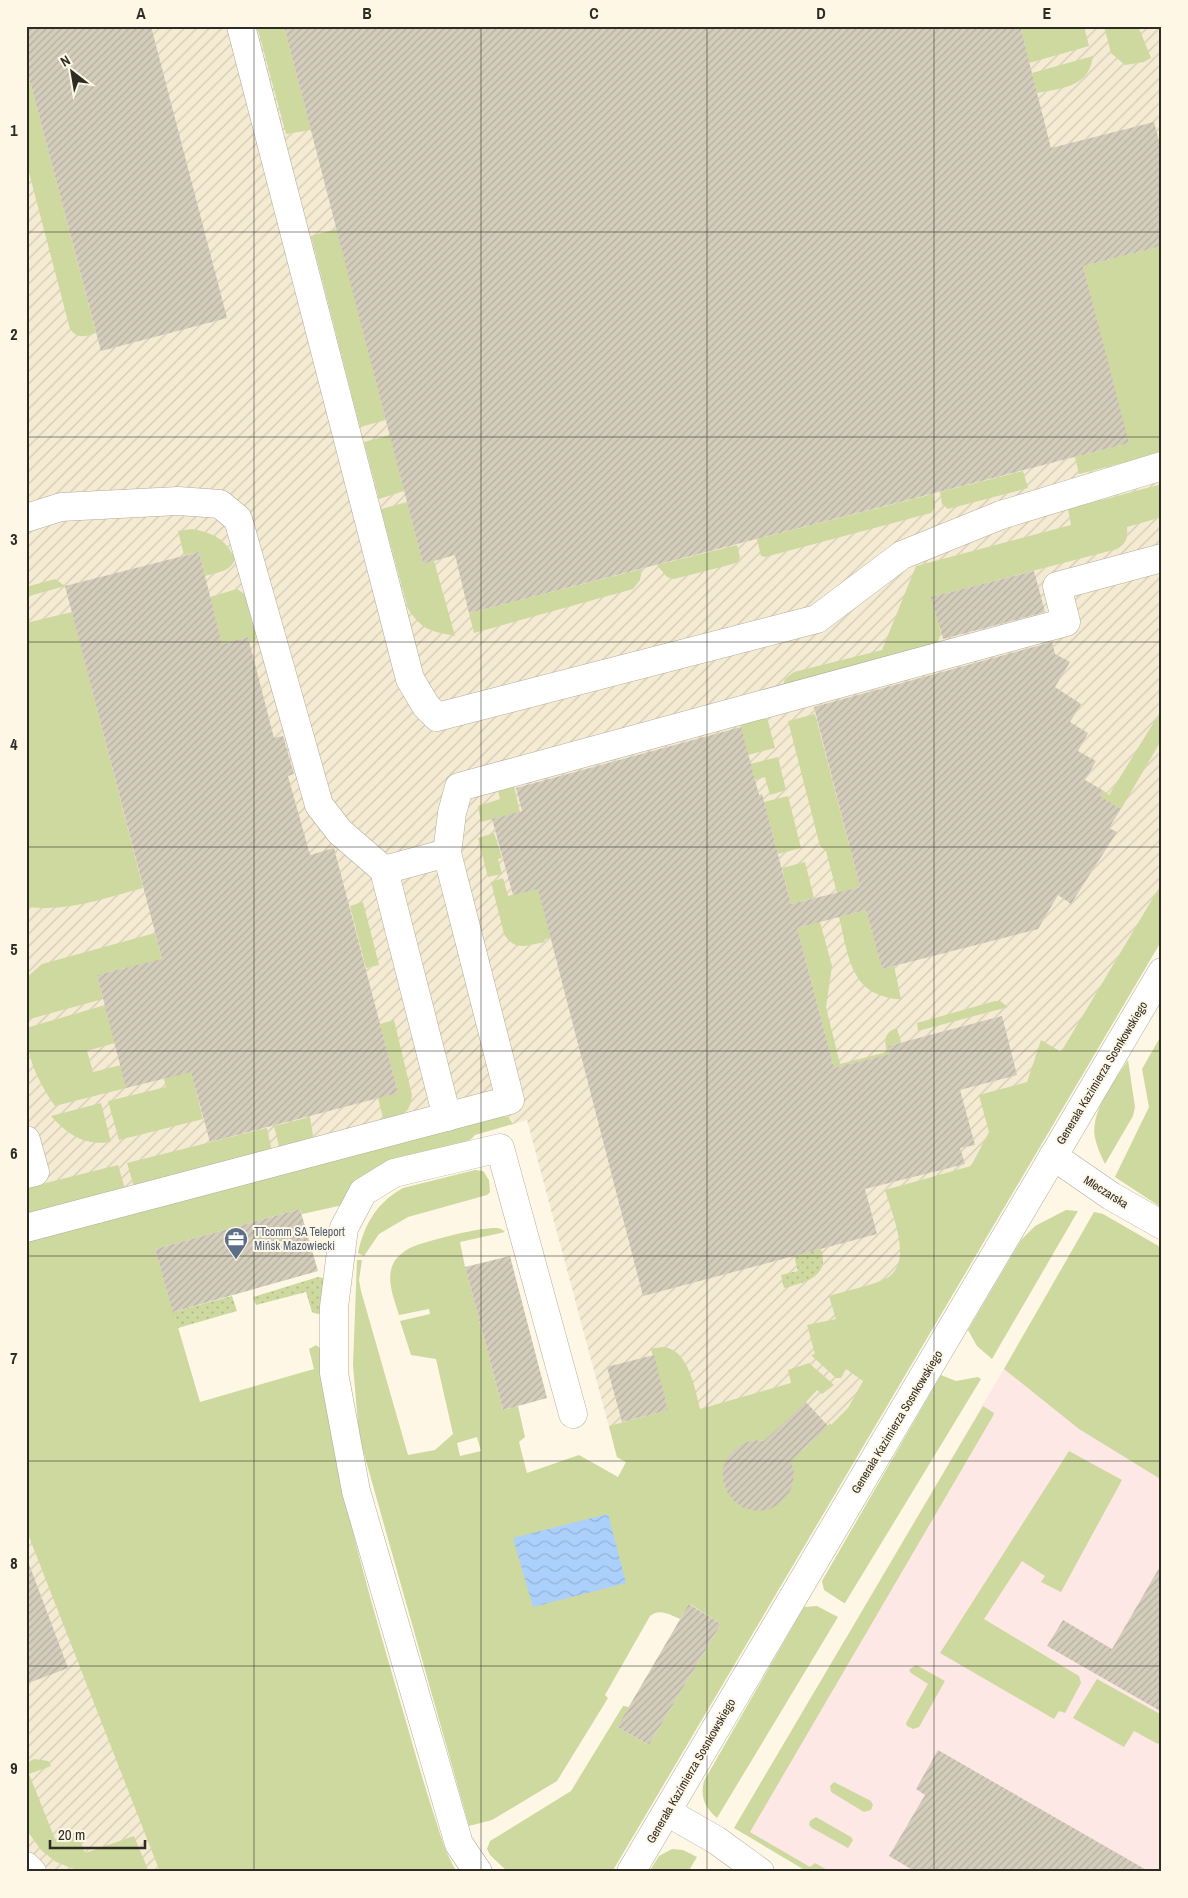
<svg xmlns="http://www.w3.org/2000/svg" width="1188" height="1898" viewBox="0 0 1188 1898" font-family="'Archivo Narrow',sans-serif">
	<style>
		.commercial { fill: #fee8e5 }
		.industrial { fill: url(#industrial-furrows) }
		.grass { fill: #cdd99e; fill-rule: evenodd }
		.garden { fill: url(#garden-dots) }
		.water { fill: url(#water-waves) }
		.building { fill: url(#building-hatch) }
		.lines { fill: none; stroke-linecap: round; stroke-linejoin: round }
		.minor-casing { stroke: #b2ab9b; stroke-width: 29 }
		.minor { stroke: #fff; stroke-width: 28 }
		.grid { fill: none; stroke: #2d2b24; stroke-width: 1; stroke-opacity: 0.55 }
		.labels { text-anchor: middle; stroke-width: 4; stroke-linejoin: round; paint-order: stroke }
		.street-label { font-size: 12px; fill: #2d2b24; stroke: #fff7e6 }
		.service-label { font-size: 12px; fill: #4e5e75; stroke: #fff7e6; text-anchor: start }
		.neatline { fill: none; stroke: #2d2b24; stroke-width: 2 }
		.grid-label { font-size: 16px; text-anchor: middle; font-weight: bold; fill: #2d2b24 }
	</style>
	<defs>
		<pattern id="industrial-furrows" width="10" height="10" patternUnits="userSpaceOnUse" patternTransform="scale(1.25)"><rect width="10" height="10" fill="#f5ebd3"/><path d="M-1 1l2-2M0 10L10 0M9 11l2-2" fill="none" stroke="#d2cab5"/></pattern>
		<pattern id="garden-dots" width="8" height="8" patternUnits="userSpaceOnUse" patternTransform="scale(1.25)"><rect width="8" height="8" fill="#cdd99e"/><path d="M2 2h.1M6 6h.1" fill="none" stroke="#b0ba88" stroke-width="1.8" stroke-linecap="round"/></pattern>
		<pattern id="water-waves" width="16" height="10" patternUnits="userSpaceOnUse" patternTransform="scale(1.25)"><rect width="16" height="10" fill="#acd0fc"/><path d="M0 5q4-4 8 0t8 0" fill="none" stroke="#94b3d8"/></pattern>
		<pattern id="building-hatch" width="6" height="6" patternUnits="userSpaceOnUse" patternTransform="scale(1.25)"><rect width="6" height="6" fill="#d4cdbc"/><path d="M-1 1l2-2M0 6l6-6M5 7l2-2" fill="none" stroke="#b6b0a1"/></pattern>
	</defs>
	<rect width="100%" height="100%" fill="#fff7e6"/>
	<path class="commercial" d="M1080,1239L1162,1269V1872H811L735,1827Z"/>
	<g class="industrial">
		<path d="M26,26H1162V889L773,1548L617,1457L527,1120L26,1263Z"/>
		<path d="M26,1422L445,1872H26Z"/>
	</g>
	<g class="grass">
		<path d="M257,26H284L311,130L286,134Z"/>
		<path d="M1020,26H1084L1089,46L1029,63Z"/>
		<path d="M1104,26H1138L1151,58L1144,62L1125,65L1111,53Z"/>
		<path d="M1093,56C1089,87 1063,88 1037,93L1032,73Z"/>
		<path d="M26,66L96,333C85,337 78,339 70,329L26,161Z"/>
		<path d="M337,229L386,420L360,427L311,236Z"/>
		<path d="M1162,246V453L1079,474L1075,457L1128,443L1083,266Z"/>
		<path d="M390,435L404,491L379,499L364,442Z"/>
		<path d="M1023,471L1028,488L948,509L942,504L940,492Z"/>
		<path d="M1162,484V517L1127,527C1128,537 1127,543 1117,549L932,597L941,634L937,643L782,688L785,679L794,672L882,650L916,566L1071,525L1068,509Z"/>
		<path d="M933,494L935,507L931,513L765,557L761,556L757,539Z"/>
		<path d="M407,502L423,564L434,561L455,636C431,631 423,631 408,609L381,509Z"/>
		<path d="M192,529C213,533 225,538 235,559C231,572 217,572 205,576L199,552L184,555L178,531Z"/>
		<path d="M737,545L740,557L738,562L729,565L674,579L667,577L657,565Z"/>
		<path d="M642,569L640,580L633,589L474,633L469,613Z"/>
		<path d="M55,579L65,586L26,597V587Z"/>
		<path d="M237,589L243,593L246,597L256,638L255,641L250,643L248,637L222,644L210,597Z"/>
		<path d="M72,612L143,888C105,898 69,912 28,907L26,906V623Z"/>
		<path d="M1162,709V739L1121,809L1100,796L1104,791L1109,795Z"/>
		<path d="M815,714L860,887L837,893L826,851L820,846L788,721Z"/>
		<path d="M765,716L768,721L775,748L748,755L739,721Z"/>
		<path d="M778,757L786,790L770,795L765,777L755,780L750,764Z"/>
		<path d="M513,782L520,812L481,822L478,806L500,799L497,786Z"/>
		<path d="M788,796L801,848L778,854L764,802Z"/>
		<path d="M494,833L502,858L498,859L502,874L488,877L478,838Z"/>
		<path d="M528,849L551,937L544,940L545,942C527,945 515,952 504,934L491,882L503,878L508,896L526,891Z"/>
		<path d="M805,862L814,898L791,904L782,868Z"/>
		<path d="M1162,883V940L612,1872H508L490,1855L487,1849L490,1841L571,1791L623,1706L629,1707L617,1727L649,1745L721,1624L690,1604L680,1619C670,1615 660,1608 650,1616L605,1695L608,1698L557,1781L492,1820L469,1826L359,1436L353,1365L357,1260H362L359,1280L361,1291L408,1455L435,1450L453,1434L436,1359L411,1355L400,1321L430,1314L429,1309L399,1315C394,1298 385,1279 394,1262C397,1257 404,1251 408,1249C419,1242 482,1227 495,1228C500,1228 502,1229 505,1232L460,1242L465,1267L503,1410L518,1406L525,1437L519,1442L527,1473L579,1455L618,1477L626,1462L617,1457L609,1426L668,1410L651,1349C655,1348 660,1347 663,1347C689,1349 695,1390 700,1409L791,1383L788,1370L809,1363L834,1385L822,1394L817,1390L806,1402L802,1451L830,1423L831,1425L848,1408L863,1381L846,1369L841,1378H836L811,1355L815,1354L807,1325L836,1319L829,1296C845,1291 870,1286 885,1279C915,1264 892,1215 885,1190L971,1166L989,1132L979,1095L1027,1082L1041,1040L1061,1052ZM477,1437L481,1451L460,1456L457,1443ZM755,1440L766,1441L756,1511C713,1501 712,1452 755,1440Z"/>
		<path d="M363,902L379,965L366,968L350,906Z"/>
		<path d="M866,910L882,969L894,966L901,999C896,1000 891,998 886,997C849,989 847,948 839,917Z"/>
		<path d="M820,922L832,966L826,1007L840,1064L887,1052C884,1041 884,1032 897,1028L901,1042L888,1046L890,1054L834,1068L797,928Z"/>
		<path d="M155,933L179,1024L125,968L97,975L103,999L26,1020V978L42,964Z"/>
		<path d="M995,1001H1000L1008,1007L918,1031L917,1023Z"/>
		<path d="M105,1005L115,1043L87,1051L93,1072L121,1065L126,1088L55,1106C39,1083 26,1057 26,1028Z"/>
		<path d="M394,1020L412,1095C410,1115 402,1115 384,1122L378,1098L398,1093L380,1024Z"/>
		<path d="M1162,1034V1208L1115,1177L1149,1107L1142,1069Z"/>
		<path d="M183,1039L203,1119L119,1140L108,1101L166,1087L155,1046Z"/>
		<path d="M1128,1060L1135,1107L1133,1116L1105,1164C1101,1156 1097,1147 1095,1138C1090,1111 1114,1082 1128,1060Z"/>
		<path d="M101,1103L111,1142C85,1146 68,1135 51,1116Z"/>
		<path d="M503,1116L508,1117L513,1124L475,1135L470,1140L343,1205L302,1214L300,1209L155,1249L200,1402L314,1369L309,1349L316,1345L320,1348C332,1477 371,1600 407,1725C415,1754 424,1783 433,1812C440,1833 445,1853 457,1872H160L26,1529V1240Z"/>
		<path d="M310,1117L313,1136L306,1141L280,1150L274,1126Z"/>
		<path d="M267,1128L272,1152L134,1187L127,1163Z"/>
		<path d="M118,1165L125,1189L26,1215V1188Z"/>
		<path d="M475,1170L483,1171L489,1180L490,1192L487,1195L408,1217L379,1234L364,1256L358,1253C364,1225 377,1202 403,1188Z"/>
		<path d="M1066,1210L1078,1211L992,1359L977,1346L968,1330L1021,1240L1035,1226Z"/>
		<path d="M1094,1212L1103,1214L1162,1248V1480L1079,1429L1004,1369Z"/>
		<path d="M941,1375L956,1381L978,1377L981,1379L845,1603H844L824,1590L822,1581Z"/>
		<path d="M983,1406L994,1413L993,1416L750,1832L810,1867L815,1863L831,1872H808L734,1828Z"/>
		<path d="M1069,1451L1122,1480L1061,1592L1041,1582L1045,1576L1022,1561L984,1619L1079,1676L1081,1683L1065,1713L1059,1711L1054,1719L940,1653Z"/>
		<path d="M817,1606L838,1617L717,1818C705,1808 700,1797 704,1781L804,1607Z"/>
		<path d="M916,1665L945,1681L919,1727L913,1729L907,1726L906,1723L928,1684L911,1673L909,1670Z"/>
		<path d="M1097,1679L1162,1715V1738L1158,1744L1134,1731L1124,1747L1073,1718Z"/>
		<path d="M34,1759L48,1761L51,1766L29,1774L55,1839L77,1832L85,1853L134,1836L149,1872H82L56,1862L41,1850L26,1829V1767L30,1761Z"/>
		<path d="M834,1782L871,1801L873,1805L871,1810L864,1812L831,1792L830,1786Z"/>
		<path d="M816,1817L851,1837L853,1840L848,1848L812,1828L809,1825L810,1821Z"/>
		<path d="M672,1849L683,1850L697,1857L688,1872H649L659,1856Z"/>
	</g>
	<g class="garden">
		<path d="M821,1249C830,1277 806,1282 784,1288L781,1275L798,1271L794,1256Z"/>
		<path d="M318,1277L324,1278L322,1313L317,1314L312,1312L306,1292L256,1305L253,1297Z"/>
		<path d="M232,1296L237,1311L178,1328L173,1312Z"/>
	</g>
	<path class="water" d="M608,1514L626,1583L533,1607L513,1538Z"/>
	<g class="building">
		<path d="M26,26H151L227,318L101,351L26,66Z"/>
		<path d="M284,26H1020L1051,148L1154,122L1162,152V246L1083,266L1129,443L469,613L455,555L423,564Z"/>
		<path d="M199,552L222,644L248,637L274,738L283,736L294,774L288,776L310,855L334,848L398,1093L210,1142L191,1072L126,1088L97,975L162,959L65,586Z"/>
		<path d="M1034,571L1045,612L943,639L931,597Z"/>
		<path d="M1052,642L1055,654L1070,662L1055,687L1081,704L1070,722L1088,733L1078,751L1096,761L1085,780L1104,791L1100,796L1121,809L1109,828L1117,832L1071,904L1058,895L1038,929L882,969L866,910L797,928L834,1068L890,1054L888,1046L1002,1016L1017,1075L960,1090L975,1145L960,1148L965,1164L865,1189L877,1234L643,1296L538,889L513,895L492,819L522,811L516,788L741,727L759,795L762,794L791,904L860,887L814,707Z"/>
		<path d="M300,1209L318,1271L173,1312L155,1249Z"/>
		<path d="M510,1256L547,1398L503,1410L465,1267Z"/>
		<path d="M654,1355L668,1410L622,1422L607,1367Z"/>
		<path d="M806,1402L828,1426L791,1461L794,1473L793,1484L788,1495L779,1504L768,1510L756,1511L744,1508L734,1501L727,1492L723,1480V1468L728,1457L735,1449L744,1443L755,1440L764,1441Z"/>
		<path d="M1162,1563V1712L1047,1646L1063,1620L1112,1649Z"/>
		<path d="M26,1564H29L68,1668L26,1684Z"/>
		<path d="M689,1604L721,1624L649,1745L617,1727Z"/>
		<path d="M938,1750L1150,1872H916L889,1856L925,1795L916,1789Z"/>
	</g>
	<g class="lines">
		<g class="minor-casing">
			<g id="minor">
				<path d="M241,26L410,679L426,706L437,717L817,619L902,555L1001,515L1162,466"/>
				<path d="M26,518L61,507L178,501L220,504L238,519L319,805L340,832L384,870L447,1117"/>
				<path d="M384,870L447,853L452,813L459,787L1066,622L1057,586L1162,558"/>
				<path d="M26,1140L35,1172L26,1174"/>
				<path d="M1053,1156L1111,1196L1162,1225"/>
				<path d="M26,1228L510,1100L447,853"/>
				<path d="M667,1812L716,1840L760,1872"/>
				<path d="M26,1866L32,1872"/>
				<path d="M478,1872L459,1844L356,1491L334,1373V1307L344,1228L363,1192L394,1173L500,1148L573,1414"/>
				<path d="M631,1872L1162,972"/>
			</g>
		</g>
		<use href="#minor" class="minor"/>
	</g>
	<path class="grid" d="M254,26V1872M481,26V1872M707,26V1872M934,26V1872M26,232H1162M26,437H1162M26,642H1162M26,847H1162M26,1051H1162M26,1256H1162M26,1461H1162M26,1666H1162"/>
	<defs>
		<g id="office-pin" transform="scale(1.25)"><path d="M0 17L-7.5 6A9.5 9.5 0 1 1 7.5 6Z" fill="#5c6f8a" stroke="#fff7e6"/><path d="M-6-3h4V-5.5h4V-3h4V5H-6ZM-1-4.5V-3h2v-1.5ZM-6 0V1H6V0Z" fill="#fff"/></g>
	</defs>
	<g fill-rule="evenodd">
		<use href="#office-pin" x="236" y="1239"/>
	</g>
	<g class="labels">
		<g class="street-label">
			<text transform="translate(1102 1073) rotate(-59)" y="4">Generała Kazimierza Sosnkowskiego</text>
			<text transform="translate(1106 1192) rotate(32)" y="4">Mleczarska</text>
			<text transform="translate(897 1422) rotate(-59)" y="4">Generała Kazimierza Sosnkowskiego</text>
			<text transform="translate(691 1771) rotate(-60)" y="4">Generała Kazimierza Sosnkowskiego</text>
		</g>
		<g class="service-label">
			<text x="254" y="1236">TTcomm SA Teleport<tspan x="254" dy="14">Mińsk Mazowiecki</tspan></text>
		</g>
	</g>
	<rect width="1188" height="1898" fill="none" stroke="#fff7e6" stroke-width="55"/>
	<g transform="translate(72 72) rotate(329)" stroke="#fff7e6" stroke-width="4" paint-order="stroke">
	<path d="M0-4L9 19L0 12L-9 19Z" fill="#2d2b24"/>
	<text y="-8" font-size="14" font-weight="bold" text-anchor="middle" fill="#2d2b24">N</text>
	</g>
	<path d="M50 1840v8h95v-8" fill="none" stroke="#2d2b24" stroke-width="2.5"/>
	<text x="58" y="1840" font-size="15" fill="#2d2b24" stroke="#fff7e6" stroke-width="4" paint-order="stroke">20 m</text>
	<rect x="28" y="28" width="1132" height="1842" class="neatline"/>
	<g class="grid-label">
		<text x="141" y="19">A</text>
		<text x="367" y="19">B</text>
		<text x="594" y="19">C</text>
		<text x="821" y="19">D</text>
		<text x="1047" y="19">E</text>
		<text x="14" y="136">1</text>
		<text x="14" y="340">2</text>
		<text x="14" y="545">3</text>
		<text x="14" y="750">4</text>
		<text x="14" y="955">5</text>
		<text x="14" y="1159">6</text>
		<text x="14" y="1364">7</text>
		<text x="14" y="1569">8</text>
		<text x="14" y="1774">9</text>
	</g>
</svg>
